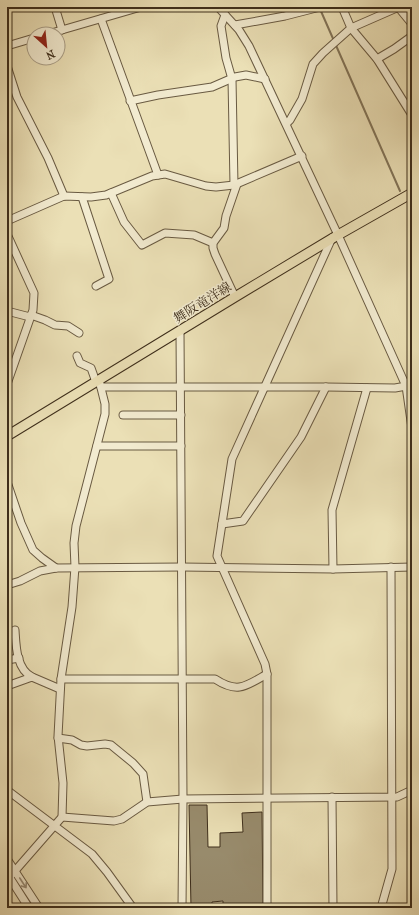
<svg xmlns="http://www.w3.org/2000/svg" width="419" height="915" viewBox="0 0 419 915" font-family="'IM FELL French Canon','Noto Serif JP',serif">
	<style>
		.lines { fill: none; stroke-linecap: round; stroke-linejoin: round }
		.stream { stroke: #827458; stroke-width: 2 }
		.building { fill: #988b6c; stroke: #3e2e1b }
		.minor-casing { stroke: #695a42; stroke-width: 9 }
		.major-casing { stroke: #3e2e1b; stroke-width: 11 }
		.minor { stroke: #f2ebd0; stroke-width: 7 }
		.major { stroke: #ebe0b6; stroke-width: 9 }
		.oneway { stroke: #988c76 }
		.labels { text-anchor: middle; stroke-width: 3; stroke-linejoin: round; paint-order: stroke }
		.street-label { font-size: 13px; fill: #3e2e1b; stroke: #f2ebd0 }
	</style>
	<rect width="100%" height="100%" fill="#ebe0b6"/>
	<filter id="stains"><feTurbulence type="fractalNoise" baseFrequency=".005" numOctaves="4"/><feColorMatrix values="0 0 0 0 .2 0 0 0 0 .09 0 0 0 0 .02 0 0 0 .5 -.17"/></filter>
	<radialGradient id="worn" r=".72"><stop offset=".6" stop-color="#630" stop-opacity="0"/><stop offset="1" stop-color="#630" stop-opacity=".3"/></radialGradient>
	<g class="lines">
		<path class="stream" d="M320,9L400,191"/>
	</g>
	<path class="building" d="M189,805H207L208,847H220V833L243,832L242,813L262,812L263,908H223V901L212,902V908H191Z"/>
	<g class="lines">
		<g class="minor-casing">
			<g id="minor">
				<path d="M55,7L62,30"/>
				<path d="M218,7L239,30L249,46L338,235L406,386L412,428"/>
				<path d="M342,7L351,28L377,59L412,115"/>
				<path d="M398,7L412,24"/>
				<path d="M225,15L221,26L226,58L232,79L234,185"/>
				<path d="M101,19L158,175"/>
				<path d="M235,25L285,16L320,7"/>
				<path d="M48,34L141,7"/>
				<path d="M7,46L34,38"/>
				<path d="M377,59L394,49L412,36"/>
				<path d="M7,66L17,97L48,158L64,196"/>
				<path d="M130,101L158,95L212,87L235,77L246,75L265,79"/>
				<path d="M287,123L290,120L302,99L313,64L323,53L351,28L399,7"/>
				<path d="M111,193L124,222L142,245L165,233L194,235L213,243"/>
				<path d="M82,197L109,279L96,286"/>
				<path d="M7,221L64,196L91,197L106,195L152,176L165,174L206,186L216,187L234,185L302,156"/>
				<path d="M7,234L34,293L33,310L7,384"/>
				<path d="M235,297L215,254L213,248V243L224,228L226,216L237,184"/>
				<path d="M7,311L30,317"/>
				<path d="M31,315L45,320L55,325L68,326L79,333"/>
				<path d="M180,331L183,799L182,908"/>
				<path d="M77,356L80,363L91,368L96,382"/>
				<path d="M101,387H326L395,388L412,385"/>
				<path d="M123,415H181"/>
				<path d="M97,446H181"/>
				<path d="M7,482L21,523L33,550L42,558L56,568"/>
				<path d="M222,524L243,521L301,437L326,387"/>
				<path d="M333,569L332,510L367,388"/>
				<path d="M7,585L20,581L40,571L56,568L182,567L333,569L412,567"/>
				<path d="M15,630C16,645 16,669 32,677"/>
				<path d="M7,660L19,658"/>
				<path d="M61,679H215C238,694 246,686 267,674"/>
				<path d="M7,686L32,677L60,689"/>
				<path d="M58,738L72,740L81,745L87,746L105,744L111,745L133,763L143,774L147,802"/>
				<path d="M7,790L92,854L107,872L133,908"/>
				<path d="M332,797L333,908"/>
				<path d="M62,817L114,821L122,819L147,802L183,799L397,797L412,790"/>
				<path d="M7,859L39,908"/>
				<path d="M8,875L29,908"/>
				<path d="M7,880L62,817L63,783L58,736L61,679L72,607L75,567L74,543L76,526L105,414V404L99,380"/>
				<path d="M267,908V674L265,664L217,556L232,459L332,238"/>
				<path d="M381,908L392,869L391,567"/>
			</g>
		</g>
		<g class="major-casing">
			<path id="major" d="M7,436L235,297L338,235L412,193"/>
		</g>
		<use href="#minor" class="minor"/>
		<use href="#major" class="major"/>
	</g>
	<defs><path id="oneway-shaft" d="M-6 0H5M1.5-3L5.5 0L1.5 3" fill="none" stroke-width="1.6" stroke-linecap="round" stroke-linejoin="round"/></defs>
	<use class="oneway" href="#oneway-shaft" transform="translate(23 883) rotate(57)"/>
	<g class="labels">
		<g class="street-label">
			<text transform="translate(202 302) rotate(-32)" y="5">舞阪竜洋線</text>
		</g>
	</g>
	<rect width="419" height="915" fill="none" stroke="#ebe0b6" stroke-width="24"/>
	<rect x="8" y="8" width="403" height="899" fill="none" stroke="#3e2e1b" stroke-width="2"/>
	<rect x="12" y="12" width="395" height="891" fill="none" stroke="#3e2e1b"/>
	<g transform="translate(46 46) rotate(153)"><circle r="19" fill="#f2ebd0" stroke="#aa9f88"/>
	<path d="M0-3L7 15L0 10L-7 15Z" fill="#8f2418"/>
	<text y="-6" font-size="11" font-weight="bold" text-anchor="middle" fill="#3e2e1b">N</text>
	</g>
	<rect width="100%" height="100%" filter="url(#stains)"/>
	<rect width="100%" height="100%" fill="url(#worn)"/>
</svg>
